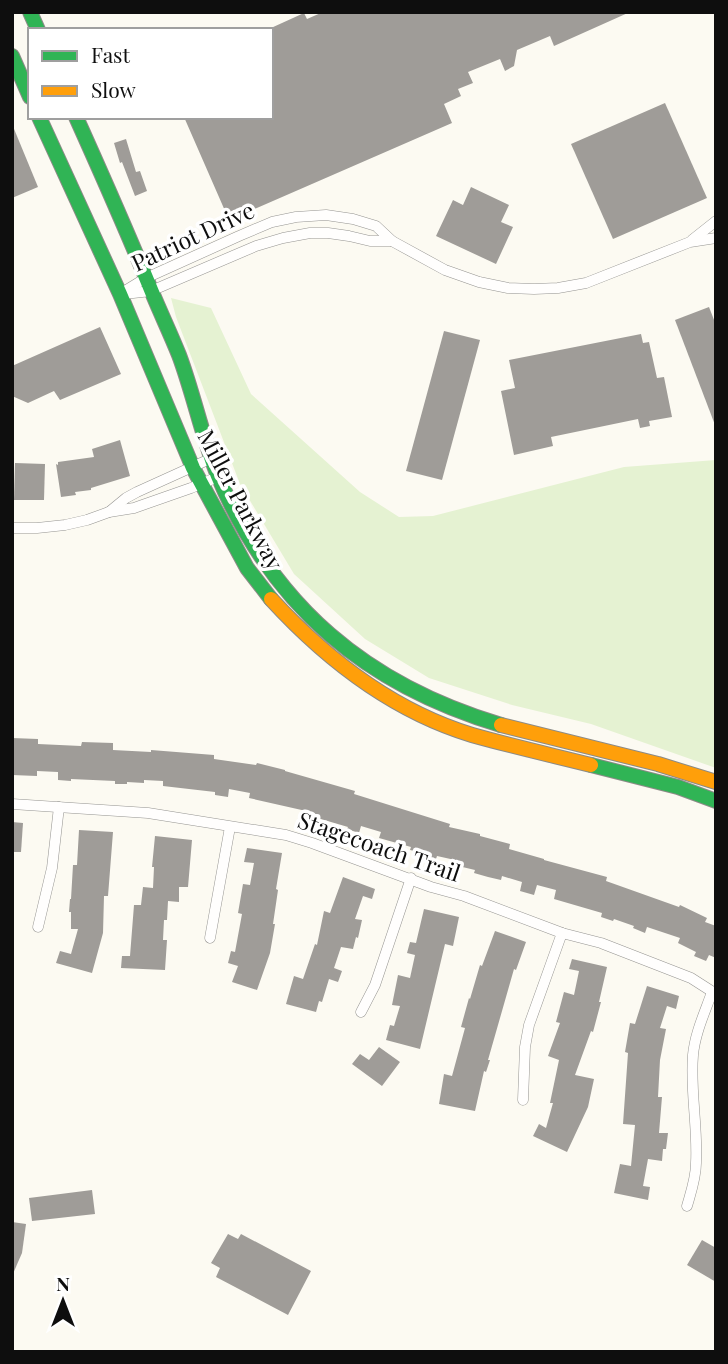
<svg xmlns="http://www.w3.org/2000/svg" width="728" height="1364" viewBox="0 0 728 1364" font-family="'Playfair Display',serif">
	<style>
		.green { fill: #e5f2d2 }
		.building { fill: #9f9c98 }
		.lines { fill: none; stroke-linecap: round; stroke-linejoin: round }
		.street-casing { stroke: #959491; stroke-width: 11 }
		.fast-casing { stroke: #8c8b87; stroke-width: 16 }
		.slow-casing { stroke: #8c8b87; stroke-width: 16 }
		.street { stroke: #fffefd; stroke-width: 10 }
		.fast { stroke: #30b455; stroke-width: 14 }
		.slow { stroke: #ff9f0a; stroke-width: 14 }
		.labels { text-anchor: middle; stroke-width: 7; stroke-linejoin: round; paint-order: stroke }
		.street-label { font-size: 23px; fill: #0e0e0e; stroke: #fff }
	</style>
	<rect width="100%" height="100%" fill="#fcfaf2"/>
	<path class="green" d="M171,298L211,308L251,394L360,492L399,517L433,516L624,467L716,460V768L591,724L512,705L429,678L365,639L294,574L240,484L176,317Z"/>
	<g class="building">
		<path d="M323,12H630L554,46L550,36L517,50L514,66L505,71L500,59L468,72L473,83L458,89L461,96L444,104L452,123L229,220L184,117H271V28L304,13L307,19Z"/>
		<path d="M665,103L707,198L613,239L571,144Z"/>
		<path d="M12,124L38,187L12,198Z"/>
		<path d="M126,139L136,172L140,171L147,191L135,196L122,162L120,163L114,143Z"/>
		<path d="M471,187L509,205L501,222L513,227L496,264L436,236L453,200L463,205Z"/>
		<path d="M709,307L716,325L715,425L675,320Z"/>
		<path d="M100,327L121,374L60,400L54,391L28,403L12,396V366Z"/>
		<path d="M444,331L480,340L442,480L406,471Z"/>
		<path d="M641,334L643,343L649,342L657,378L664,377L672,417L649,421L650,426L640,428L638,419L551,437L553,446L514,455L501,391L515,388L509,360Z"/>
		<path d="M120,440L130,476L91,488V490L75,492L76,495L61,497L56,464L58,465V462L94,457L92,449Z"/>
		<path d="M15,463L45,464L44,500H14Z"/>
		<path d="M12,738L38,739V744L81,746L82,742L113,743V750L151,752V750L214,755V759L256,765L257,763L285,770V771L355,791L354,794L450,824L449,827L480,834V836L510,844L509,849L544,859V860L607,877L606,881L679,907L680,905L707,918L705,922L716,926V958L709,955L706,961L694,956L696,952L678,943L680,938L647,927L645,933L633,928L634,926L614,919L613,921L601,917L602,913L554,899L556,890L537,885L534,895L520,891L522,882L502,876L501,880L488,877L474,873L475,870L454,865L455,860L437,856L436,859L422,855L423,853L410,850L411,847L379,838L381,832L361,826L359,833L347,829L348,827L314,817L315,813L249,798L250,793L229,789L228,797L215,795V792L163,786V781L144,780V783L127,782V784H115V781L71,779V781L58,780V772L37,771V776L12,775Z"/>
		<path d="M12,822L23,823L21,852H12Z"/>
		<path d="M79,830L113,832L108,896H104L103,933L92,973L56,963L60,951L71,954L78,929H71V912H69L70,899H71L73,865H77Z"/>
		<path d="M155,836L192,840L188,887H179V902L168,901L167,920H164L163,940H167L165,970L121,968L122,956H130L134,905H141L143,887L153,888L154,867H152Z"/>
		<path d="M247,848L282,853L276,889L278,890L273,924H275L270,953L257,990L232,982L238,966L228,963L231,951L235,952L242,914L238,913L243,884L250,885L254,863L244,862Z"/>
		<path d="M343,877L375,889L372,899L363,896L355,919L362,920L358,938L356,937L353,949L341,947L334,968L342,971L338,982L329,979L322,1002L319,1001L316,1012L286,1004L294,976L303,979L315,944L317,945L324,911L330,913Z"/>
		<path d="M424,909L459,917L453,946L445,944L420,1049L386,1040L390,1025L394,1026L400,1006L392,1005L398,975L410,978L415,955L407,953L410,942L416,943Z"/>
		<path d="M495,931L526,942L516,970L514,969L488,1060H490L486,1072L484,1071L475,1111L439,1104L444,1074L452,1076L465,1028L461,1027L469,998L470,999L480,965L482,966Z"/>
		<path d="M572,959L607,967L599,1002H601L593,1032L591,1031L575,1075L594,1079L588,1107L567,1152L533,1136L539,1124L546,1128L553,1103H550L559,1060L548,1056L560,1023L556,1022L564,992L574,995L579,971L569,969Z"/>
		<path d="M647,986L679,996L676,1009L667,1006L660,1028L666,1029L660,1060L658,1097H662L659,1133H668L666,1149H663L662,1161L648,1159L643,1186L650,1187L648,1200L614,1193L620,1164L631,1166L635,1125L623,1124L628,1053L625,1052L630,1023L635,1024Z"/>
		<path d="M379,1047L400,1062L382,1086L352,1064L360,1054L369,1060Z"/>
		<path d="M92,1190L95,1214L32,1221L29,1198Z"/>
		<path d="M12,1222L26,1224L22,1253L12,1276Z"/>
		<path d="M228,1234L238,1239L241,1234L311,1271L288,1315L216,1277L220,1268L211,1263Z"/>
		<path d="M702,1240L716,1248V1282L687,1265Z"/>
	</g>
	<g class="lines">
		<g class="street-casing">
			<g id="street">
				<path d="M692,240L716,221"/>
				<path d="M120,294L146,278L239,236L272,222L296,217L326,215L353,219L376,226L392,241L445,270L479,282L508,288L534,289L558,288L586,283L690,242L716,238"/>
				<path d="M124,294L151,291L256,246L283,238L310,233H328L349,236L370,241H392"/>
				<path d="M109,512L126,498L137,492L212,458"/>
				<path d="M12,528H37L65,525L87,520L109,512L134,508L191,488L218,477"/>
				<path d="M12,804L148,813L286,835L312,843L431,887L464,896L562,933L601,943L691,978L716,994"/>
				<path d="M38,927L52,868L59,807"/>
				<path d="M210,938L230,827"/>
				<path d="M361,1012L375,985L411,878"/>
				<path d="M523,1100L525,1047L529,1025L562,933"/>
				<path d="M687,1206C691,1192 696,1178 696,1163C698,1127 690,1091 693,1055C695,1033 705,1012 712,992"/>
			</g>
		</g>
		<g class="fast-casing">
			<g id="fast">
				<path d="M30,12L38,30"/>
				<path d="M12,56L30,97"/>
				<path d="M39,117L120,294L193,468L247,568L271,599"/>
				<path d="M76,117C103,177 129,236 154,297C162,316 171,335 179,355C194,395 202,437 218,476C273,607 367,685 501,725"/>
				<path d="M591,765L678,787L716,801"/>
			</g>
		</g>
		<g class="slow-casing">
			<g id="slow">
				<path d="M271,599C326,659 393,711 472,735C511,746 551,755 591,765"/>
				<path d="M501,725L658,764L716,782"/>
			</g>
		</g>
		<use href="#street" class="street"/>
		<use href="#fast" class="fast"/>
		<use href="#slow" class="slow"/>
	</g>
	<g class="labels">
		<g class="street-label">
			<text transform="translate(193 237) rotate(-25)" y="8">Patriot Drive</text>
			<text transform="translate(240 500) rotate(62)" y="8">Miller Parkway</text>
			<text transform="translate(379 847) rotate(19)" y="8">Stagecoach Trail</text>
		</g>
	</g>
	<rect width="728" height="1364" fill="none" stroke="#0e0e0e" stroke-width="28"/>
	<rect x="28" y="28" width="245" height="91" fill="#ffffff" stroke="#9f9f9f" stroke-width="2"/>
	<rect x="42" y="51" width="35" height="10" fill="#30b455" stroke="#9f9f9f" stroke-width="2"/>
	<text x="91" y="63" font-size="21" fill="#0e0e0e">Fast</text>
	<rect x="42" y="86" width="35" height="10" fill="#ff9f0a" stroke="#9f9f9f" stroke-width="2"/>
	<text x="91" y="98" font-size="21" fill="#0e0e0e">Slow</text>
	<g transform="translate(63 1301)" stroke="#ffffff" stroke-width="5" paint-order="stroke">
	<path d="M0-5L12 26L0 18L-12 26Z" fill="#0e0e0e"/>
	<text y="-10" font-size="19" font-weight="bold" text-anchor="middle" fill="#0e0e0e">N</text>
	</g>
</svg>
